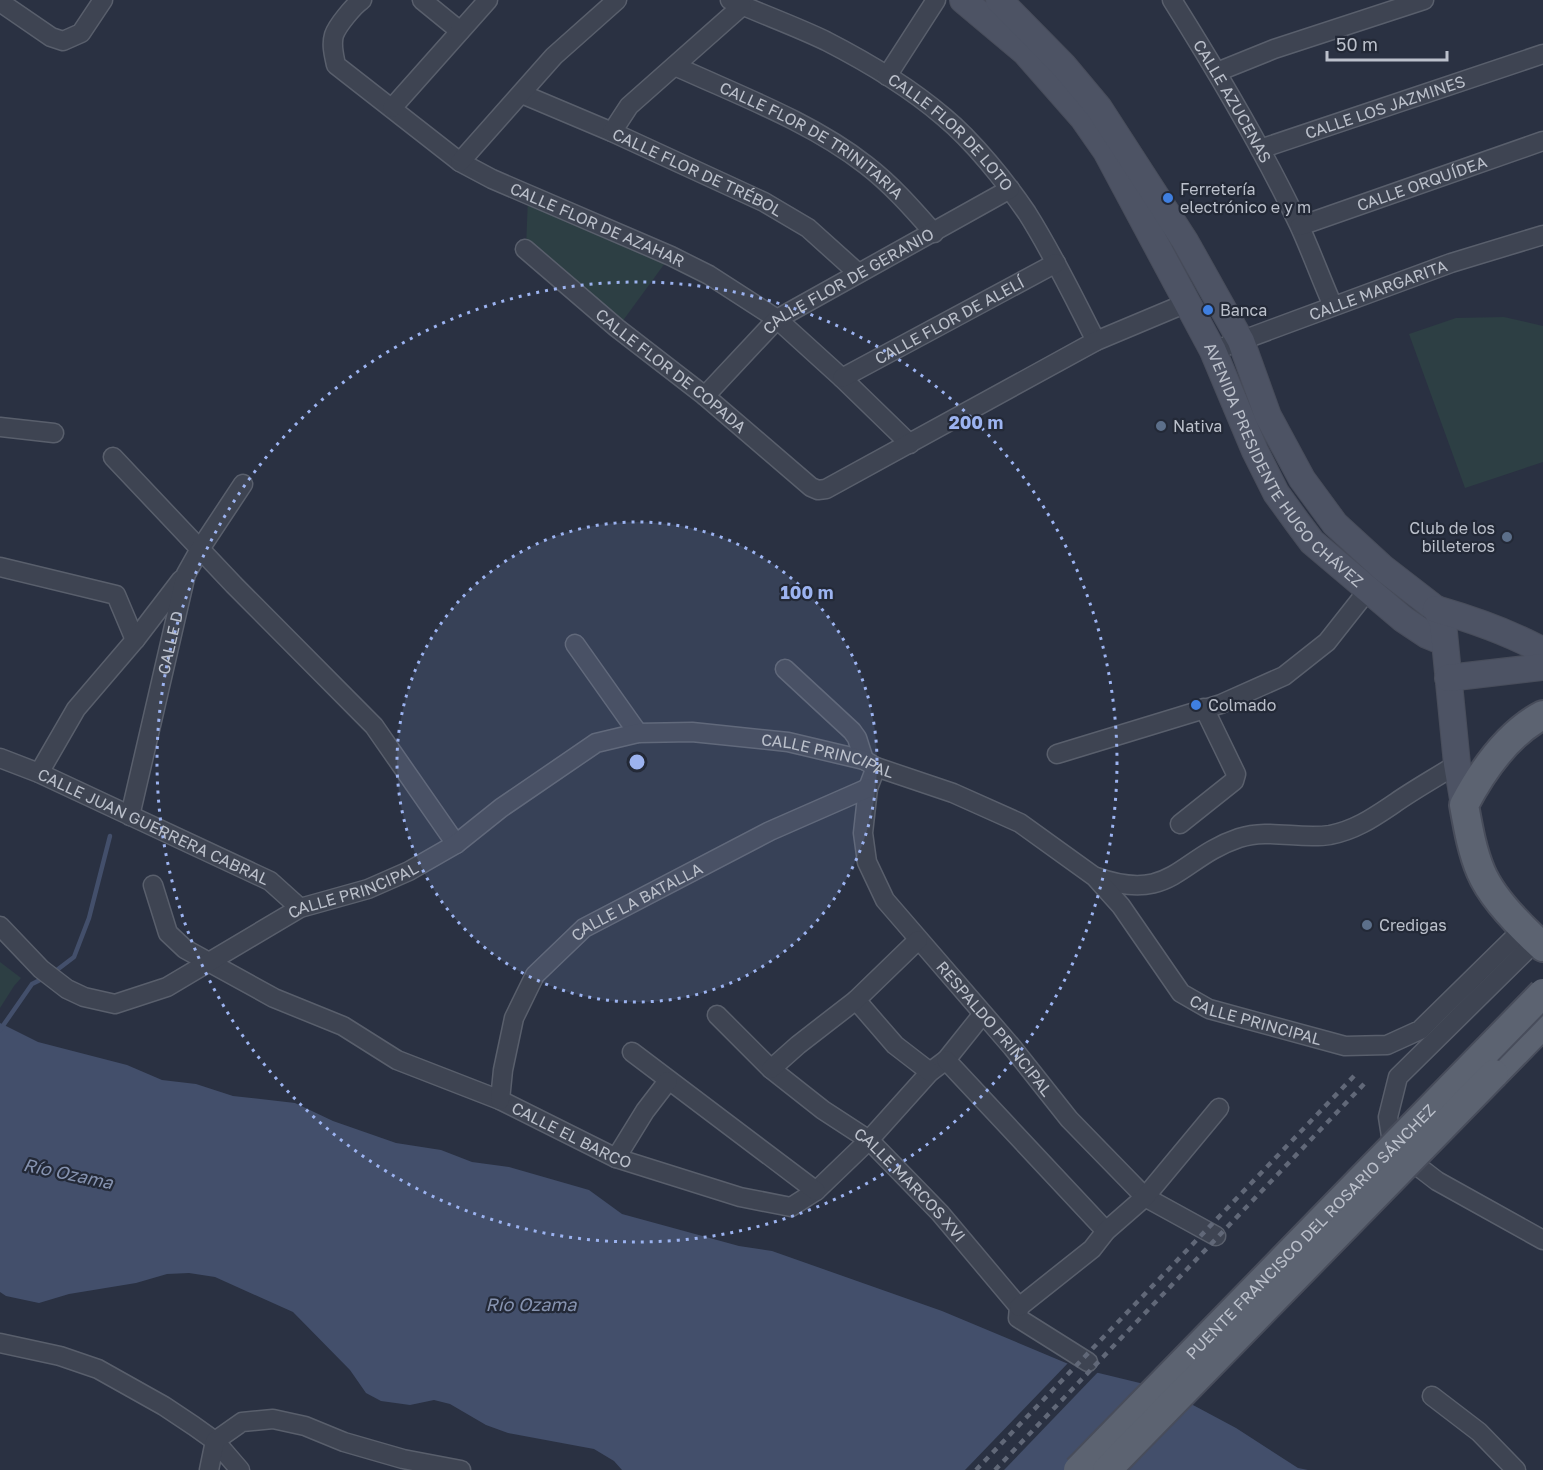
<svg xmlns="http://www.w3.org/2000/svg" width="1543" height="1470" viewBox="0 0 1543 1470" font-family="'Golos Text',sans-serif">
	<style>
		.green { fill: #2d3f44 }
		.water { fill: #434f6b }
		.pier { fill: #2a3142 }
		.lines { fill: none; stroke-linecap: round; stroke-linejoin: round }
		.stream { stroke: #434f6b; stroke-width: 4.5 }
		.street-casing { stroke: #595f6c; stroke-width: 21 }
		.secondary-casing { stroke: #484d5b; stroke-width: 28 }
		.primary-casing { stroke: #484d5b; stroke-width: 32 }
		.street { stroke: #3e4452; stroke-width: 18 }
		.secondary { stroke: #4d5364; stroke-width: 26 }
		.primary { stroke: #5c6371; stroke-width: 28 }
		.rail { stroke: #616878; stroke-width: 4.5; stroke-dasharray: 6 6; stroke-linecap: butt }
		.primary-bridge-casing { stroke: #484d5b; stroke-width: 32; stroke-linecap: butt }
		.primary-bridge { stroke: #5c6371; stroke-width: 28 }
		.ring { fill: none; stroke: #9cb3f0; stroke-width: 3; stroke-dasharray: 3 6 }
		.shop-dot { fill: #3f7fe0; stroke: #232937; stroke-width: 2 }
		.service-dot { fill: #5c6f8a; stroke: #232937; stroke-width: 2 }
		.labels { text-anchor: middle; stroke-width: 4.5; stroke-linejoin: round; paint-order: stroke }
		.street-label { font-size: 16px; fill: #bbc0cb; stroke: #232937 }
		.poi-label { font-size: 16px; fill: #bbc0cb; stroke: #232937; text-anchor: start }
		.water-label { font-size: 18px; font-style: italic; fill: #8693b0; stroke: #232937 }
		.centre { fill: #9cb3f0; stroke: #232937; stroke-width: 3 }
		.ring-label { font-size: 18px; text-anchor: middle; font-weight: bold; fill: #9cb3f0; stroke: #232937; stroke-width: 4.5; stroke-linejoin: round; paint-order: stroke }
	</style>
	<rect width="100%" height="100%" fill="#2a3142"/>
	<g class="green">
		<path d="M528,197L668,259L619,326L526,248Z"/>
		<path d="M1504,317L1543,326V462L1465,488L1409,334L1456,318Z"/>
		<path d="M0,962L21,978L14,986L0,1008Z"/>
	</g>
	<path class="water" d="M0,1023L38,1042L127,1065L162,1080L196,1084L233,1096L295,1103L333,1121L396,1143L441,1150L472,1162L509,1167L589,1190L622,1214L739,1246L772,1251L942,1311L1078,1368L1144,1384L1178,1397L1236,1428L1298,1468L1308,1470H622L614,1461L594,1449L508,1433L486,1425L450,1404L434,1400L410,1405L381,1401L366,1393L350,1370L293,1312L215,1277L189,1273L167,1274L136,1283L69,1294L39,1303L6,1296L0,1292Z"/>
	<path class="pier" d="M1070,1361L1100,1370L1004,1470H965Z"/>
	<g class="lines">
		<g class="stream">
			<path d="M53,973L74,957L89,918L110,836"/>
			<path d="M0,1030L32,984L46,977"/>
		</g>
		<g class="street-casing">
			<g id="street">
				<path id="s1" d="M362,0C354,5 337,26 334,35C331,45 334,55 336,65L460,162L492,179L671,256L709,275L777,319L842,378L910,444"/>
				<path d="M422,0L460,31"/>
				<path id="s2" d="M730,0C761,14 795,26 826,41C867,62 909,87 944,117C973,141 1006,182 1027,213C1053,254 1074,298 1096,341"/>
				<path id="s3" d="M1172,0C1218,73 1262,147 1299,225C1311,251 1321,279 1333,306"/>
				<path d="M0,2L51,37L63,41L81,33L103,0"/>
				<path id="s4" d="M675,66C738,95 811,122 866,165C892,185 912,208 934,233"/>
				<path d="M1217,72L1274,49L1424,0"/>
				<path d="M887,76L936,0"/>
				<path id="s5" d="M522,94L612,132L764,202L808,228L858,273"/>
				<path d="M392,108L488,0"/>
				<path d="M612,132L629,106L742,6"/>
				<path id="s6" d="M1260,149L1543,54"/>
				<path d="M460,162L554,56L617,0"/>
				<path id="s7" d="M1300,226L1543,141"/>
				<path id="s8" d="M525,249L617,328L705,396L811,487L818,490L826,489L1096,341L1189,302"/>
				<path id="s9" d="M1213,351L1451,263L1543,235"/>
				<path id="s10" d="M842,378L1056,263"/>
				<path id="s11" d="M705,396L777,319L1010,189"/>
				<path d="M0,427L54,433"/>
				<path d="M113,457L234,585L374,726L456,844"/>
				<path d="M0,567L116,595L135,640"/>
				<path d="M575,644L638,733"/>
				<path d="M785,669L852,731L857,738L864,760"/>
				<path d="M1057,754L1221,704L1284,676L1327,642L1368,590"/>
				<path id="s12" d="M0,758L39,773L270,881L300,908"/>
				<path id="s13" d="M876,767L868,788L863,833L867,862L885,900L1012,1047L1069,1119L1145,1197L1216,1236"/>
				<path d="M39,773L76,709L135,640L181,580"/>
				<path id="s14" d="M130,816L186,574L200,549L243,484"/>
				<path d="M1180,824L1234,781L1236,774L1204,708"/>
				<path d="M1096,877C1172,904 1179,858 1239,838C1270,828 1299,840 1330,835C1356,830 1374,817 1395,803C1415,789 1437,777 1457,764"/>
				<path id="s15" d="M153,885L168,933L185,949L274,998L343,1026L397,1060L500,1100L616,1158L740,1197L791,1207L816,1191L869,1140L930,1072L946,1060L982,1015"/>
				<path id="s16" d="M0,926L41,969L67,989L84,997L115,1004L167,987L300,908L368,889L409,871L456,844L501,808L596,743L638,733L692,732L788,742L864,760L876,767L953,793L1020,823L1095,877L1121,906L1181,993L1209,1009L1345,1046L1387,1045L1420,1030L1524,928"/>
				<path d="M1536,941L1398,1077L1388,1117L1391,1136L1411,1161L1437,1181L1543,1240"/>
				<path d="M856,1000L895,1045L930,1072"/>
				<path id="s17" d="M717,1015L771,1069L823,1110L869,1140L940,1213L1019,1307L1018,1318L1088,1362"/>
				<path d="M632,1052L816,1191"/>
				<path d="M946,1060L1106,1231"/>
				<path d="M771,1069L798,1045L856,1000L918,940"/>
				<path id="s18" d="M500,1100L503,1070L514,1018L535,975L584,928L770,831L868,788"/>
				<path d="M616,1158L645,1111L668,1081"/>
				<path d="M1019,1307L1092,1249L1106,1231L1145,1197L1219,1108"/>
				<path d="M0,1343L60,1356L98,1369L164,1406L194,1426L215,1441L240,1470"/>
				<path d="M1432,1396L1479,1432L1516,1470"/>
				<path d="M209,1470L215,1441L242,1422L273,1419L305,1426L344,1442L403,1459L461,1470"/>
			</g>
		</g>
		<g class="secondary-casing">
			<g id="secondary">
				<path id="s19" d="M963,0L1025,52L1083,118L1106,151L1213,351L1255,451L1276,493L1297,522L1312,542L1403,619L1427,635L1444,642"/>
				<path d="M999,0L1063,65L1099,108L1185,241L1241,341L1268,416L1302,479L1335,524L1383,568L1436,609L1443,622L1457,764L1464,805"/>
				<path d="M1436,609C1474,620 1509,632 1543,651"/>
				<path d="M1448,678L1543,667"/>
			</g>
		</g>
		<g class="primary-casing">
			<g id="primary">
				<path d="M1543,715C1508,733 1482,771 1464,805C1468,827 1472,851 1481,872C1492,898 1522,928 1543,947"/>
				<path d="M1494,1074L1543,1024"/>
			</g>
		</g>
		<use href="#street" class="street"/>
		<use href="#secondary" class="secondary"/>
		<use href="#primary" class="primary"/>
		<g class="rail">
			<path d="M976,1470L1355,1075"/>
			<path d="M995,1470L1365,1083"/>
		</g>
		<g class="primary-bridge-casing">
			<g id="primary-bridge">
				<path id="s20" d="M1078,1470L1543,993"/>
				<path d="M1107,1470L1494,1074"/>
			</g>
		</g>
		<use href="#primary-bridge" class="primary-bridge"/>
	</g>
	<circle cx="637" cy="762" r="240" fill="#9cb3f0" fill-opacity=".12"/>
	<g class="ring">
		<circle cx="637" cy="762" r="240"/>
		<circle cx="637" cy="762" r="480"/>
	</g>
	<g class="shop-dot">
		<circle cx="1168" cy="198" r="6"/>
		<circle cx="1208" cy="310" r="6"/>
		<circle cx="1196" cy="705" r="6"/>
	</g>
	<g class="service-dot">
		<circle cx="1161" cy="426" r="6"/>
		<circle cx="1507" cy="537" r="6"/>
		<circle cx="1367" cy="925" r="6"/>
	</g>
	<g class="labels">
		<g class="street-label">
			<text dy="6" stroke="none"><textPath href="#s3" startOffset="118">CALLE AZUCENAS</textPath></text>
			<text dy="6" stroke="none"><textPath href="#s6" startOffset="132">CALLE LOS JAZMINES</textPath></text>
			<text dy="6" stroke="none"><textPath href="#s2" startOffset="260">CALLE FLOR DE LOTO</textPath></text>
			<text dy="6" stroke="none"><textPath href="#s4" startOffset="156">CALLE FLOR DE TRINITARIA</textPath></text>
			<text dy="6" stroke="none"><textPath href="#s5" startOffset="192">CALLE FLOR DE TRÉBOL</textPath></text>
			<text dy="6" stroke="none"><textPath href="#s7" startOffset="129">CALLE ORQUÍDEA</textPath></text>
			<text dy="6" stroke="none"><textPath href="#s1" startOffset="384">CALLE FLOR DE AZAHAR</textPath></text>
			<text dy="6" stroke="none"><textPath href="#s11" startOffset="186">CALLE FLOR DE GERANIO</textPath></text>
			<text dy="6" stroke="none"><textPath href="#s9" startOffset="176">CALLE MARGARITA</textPath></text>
			<text dy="6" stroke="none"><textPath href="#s10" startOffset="122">CALLE FLOR DE ALELÍ</textPath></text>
			<text dy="6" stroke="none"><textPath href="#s8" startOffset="190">CALLE FLOR DE COPADA</textPath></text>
			<text dy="6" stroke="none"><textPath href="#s19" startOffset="572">AVENIDA PRESIDENTE HUGO CHÁVEZ</textPath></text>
			<text dy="6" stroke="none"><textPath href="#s14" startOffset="178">CALLE D</textPath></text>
			<text dy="6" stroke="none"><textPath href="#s16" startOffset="930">CALLE PRINCIPAL</textPath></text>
			<text dy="6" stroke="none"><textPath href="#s12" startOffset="168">CALLE JUAN GUERRERA CABRAL</textPath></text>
			<text dy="6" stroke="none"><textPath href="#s16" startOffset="408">CALLE PRINCIPAL</textPath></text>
			<text dy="6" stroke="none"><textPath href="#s18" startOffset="258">CALLE LA BATALLA</textPath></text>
			<text dy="6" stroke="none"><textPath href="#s16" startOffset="1452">CALLE PRINCIPAL</textPath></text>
			<text dy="6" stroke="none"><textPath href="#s13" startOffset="308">RESPALDO PRINCIPAL</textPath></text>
			<text dy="6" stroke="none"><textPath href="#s15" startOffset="504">CALLE EL BARCO</textPath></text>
			<text dy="6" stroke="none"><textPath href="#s17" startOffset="258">CALLE MARCOS XVI</textPath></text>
			<text dy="6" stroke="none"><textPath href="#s20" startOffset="333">PUENTE FRANCISCO DEL ROSARIO SÁNCHEZ</textPath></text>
		</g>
		<g class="poi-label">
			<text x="1180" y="195">Ferretería<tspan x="1180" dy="18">electrónico e y m</tspan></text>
			<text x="1220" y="316">Banca</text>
			<text x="1173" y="432">Nativa</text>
			<text x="1495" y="534" text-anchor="end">Club de los<tspan x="1495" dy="18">billeteros</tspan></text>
			<text x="1208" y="711">Colmado</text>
			<text x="1379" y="931">Credigas</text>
		</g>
		<g class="water-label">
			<text transform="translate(68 1174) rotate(12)" y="6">Río Ozama</text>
			<text x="531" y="1311">Río Ozama</text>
		</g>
	</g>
	<circle cx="637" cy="762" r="9" class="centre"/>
	<g class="ring-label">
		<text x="976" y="429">200 m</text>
		<text x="807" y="599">100 m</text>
	</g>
	<path d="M1327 51v9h120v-9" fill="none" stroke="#bbc0cb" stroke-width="3"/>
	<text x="1336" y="51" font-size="18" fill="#bbc0cb" stroke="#232937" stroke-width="4.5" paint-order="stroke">50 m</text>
</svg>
